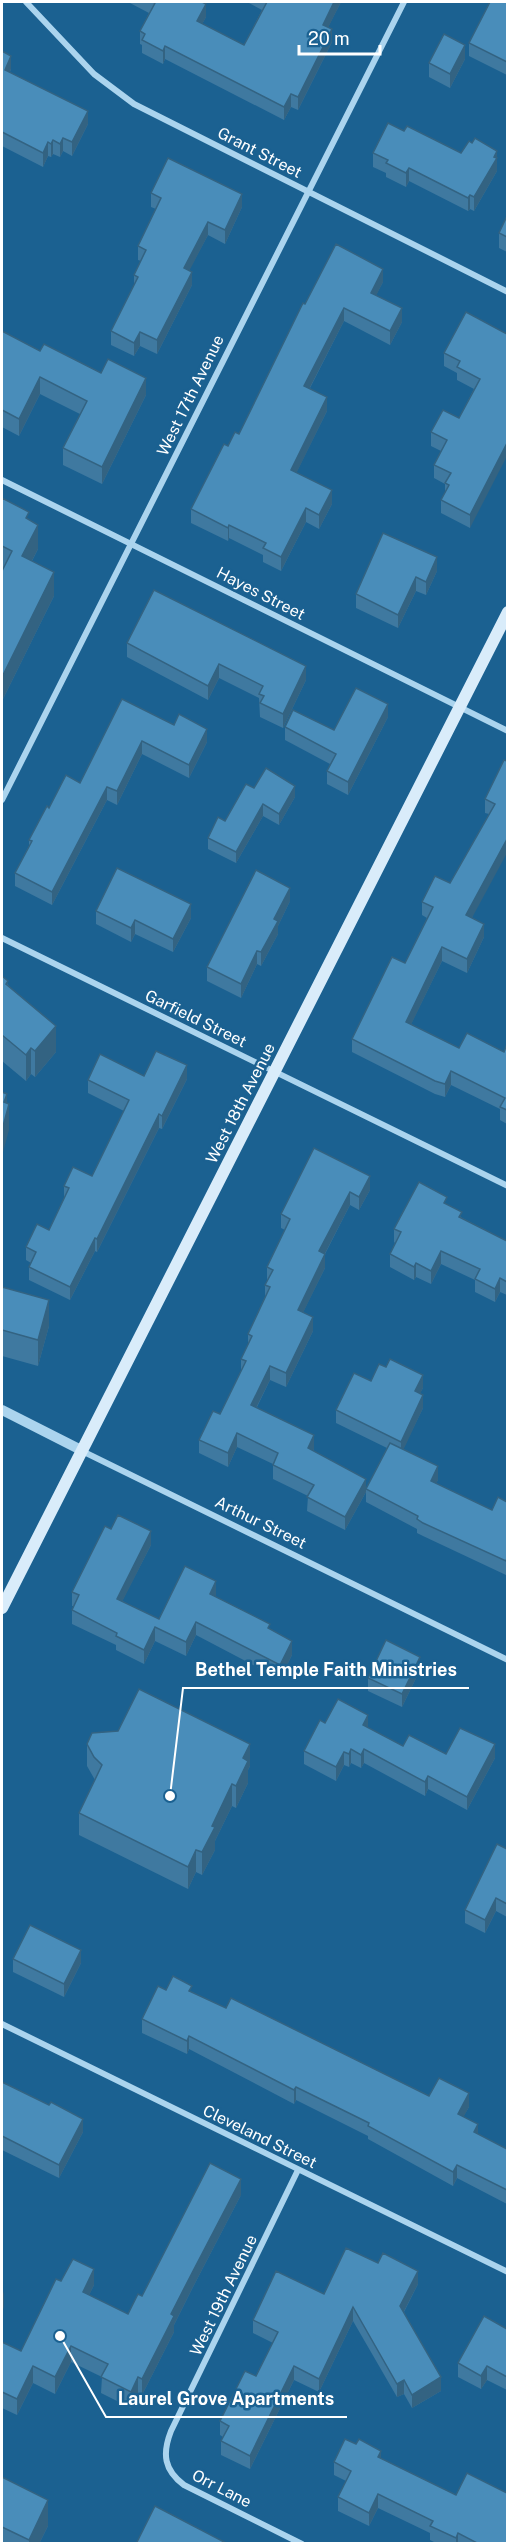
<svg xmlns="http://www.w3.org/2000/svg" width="509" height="2545" viewBox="0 0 509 2545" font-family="'Public Sans',sans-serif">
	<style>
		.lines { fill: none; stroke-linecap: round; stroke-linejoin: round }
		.minor { stroke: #abd4ee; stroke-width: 6 }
		.tertiary { stroke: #abd4ee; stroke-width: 10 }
		.secondary { stroke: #d9ecfa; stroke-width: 12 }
		.wall { fill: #3f79a0 }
		.shaded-wall { fill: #336382 }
		.building { fill: #498dba; stroke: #336382; stroke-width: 1.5 }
		.labels { text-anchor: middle; stroke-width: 5; stroke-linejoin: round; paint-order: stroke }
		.street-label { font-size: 16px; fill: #fff; stroke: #1b6191 }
		.leader { fill: none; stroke: #fff; stroke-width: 2 }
		.callout-dot { fill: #fff; stroke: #1b6191; stroke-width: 2 }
		.callout-label { font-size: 18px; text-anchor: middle; font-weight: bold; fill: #fff; stroke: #1b6191; stroke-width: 5; stroke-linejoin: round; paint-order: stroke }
	</style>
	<rect width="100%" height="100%" fill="#1b6191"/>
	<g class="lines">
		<g class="minor">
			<path d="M26,2L94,74L134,104L508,292"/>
			<path d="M2,480L508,731"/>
			<path d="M2,800L404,2"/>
			<path d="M2,938L508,1186"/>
			<path d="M82,1451L508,1660"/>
			<path d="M2,2024L508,2272"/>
			<path d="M298,2170L171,2431C162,2454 164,2470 184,2485L302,2544"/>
		</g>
		<path class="tertiary" d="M2,1410L81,1450"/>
		<path class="secondary" d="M2,1608L508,612"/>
	</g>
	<g class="wall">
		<path d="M128,2H202L206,17L202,24L244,45L262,10L249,3V2H341L328,27L332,42L298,110L291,107L284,120L165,59L163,64L142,53V45L140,44V31L149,13Z"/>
		<path d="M507,2V75L469,56V43Z"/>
		<path d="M2,51L11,69L10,72L88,124L72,156L63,151L60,157L53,154L51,157L48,156L43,167L2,146Z"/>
		<path d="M465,59L450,88L429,77V63Z"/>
		<path d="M404,131L461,153L472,143L497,151V171L474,211L470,209L468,211L409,181L406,187L386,177V173L373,167V153Z"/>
		<path d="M151,193L242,207L225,244L208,235L189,270L192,285L157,354L140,346L134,356L111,345V331L134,286V275L141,261L138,260V246L156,209L151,207Z"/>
		<path d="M507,216V252L499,248V233Z"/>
		<path d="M383,282L376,295L402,322L390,345L344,321L310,388L327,411L296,473L332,504L319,529L306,522L281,571L263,562V555L229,538L228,541L191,523V509L228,446L239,434L305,304Z"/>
		<path d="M2,331L40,351L146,395L102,484L63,465V448L80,414L40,394L19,436L2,427Z"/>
		<path d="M507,334L470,528L441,513V500L445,492V484L434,478V465L441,451L431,446V432L459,418L474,389L457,380V373L444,366V353Z"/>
		<path d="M2,498L29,520L38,549L32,561L54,596L2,701Z"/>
		<path d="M437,571L426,595L416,591L398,628L356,608V594Z"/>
		<path d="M127,643L306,680L283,728L260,717L259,698L219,678L208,700L127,657Z"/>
		<path d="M122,699L207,742L189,778L142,754L117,805L107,800L52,905L15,886V873L29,846V840L49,808L80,783Z"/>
		<path d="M388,717L348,795L327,784V771L330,764L285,740V727L334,730Z"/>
		<path d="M504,760L472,918L484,937L467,973L442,961L411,1024L459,1048L504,1052L507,1044V1124L500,1120V1109L451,1085L445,1097L435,1094L352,1052V1039L405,963L427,918L422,915V902L450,883L489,814L485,813V799Z"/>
		<path d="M254,788L295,797L279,825L263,816L236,863L208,849V838L225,821Z"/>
		<path d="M290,901L278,926V934L261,966L257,964L241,998L207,981V967Z"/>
		<path d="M96,911L191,918L173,952L135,934L131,942L96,924Z"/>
		<path d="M2,976L56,1052L35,1077L31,1074L26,1081L2,1061Z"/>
		<path d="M144,1076L187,1079L162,1129L159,1128L97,1252L95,1251L70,1300L29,1280V1267L31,1263L26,1260V1247L49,1230L64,1199V1186L92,1176L124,1111L88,1093V1080Z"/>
		<path d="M314,1148L370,1190L359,1210L350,1205L325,1254V1268L303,1312L313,1331L286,1387L270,1380L257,1407L314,1449L313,1451L366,1492L345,1530L307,1511L308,1496L273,1479V1464L237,1447L228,1467L199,1453V1440L220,1414L241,1371V1359L248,1345V1334L265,1297V1285L267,1281V1267L285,1230L281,1228V1214Z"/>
		<path d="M447,1204L462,1218L507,1241V1295L500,1292L495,1302L475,1292V1280L441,1264L431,1284L416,1277L414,1280L390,1267V1254L395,1243L394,1242V1229Z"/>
		<path d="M2,1287L49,1326L38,1366L2,1356Z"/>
		<path d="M371,1381L423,1388L420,1393L423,1408L403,1449L438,1480L436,1483L492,1510L507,1502L506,1575L423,1536L417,1533V1529L366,1502V1489L387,1448L336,1423V1410Z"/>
		<path d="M111,1529L151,1545L122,1601L159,1619L216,1595L215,1596L270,1629L292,1655L280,1679L196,1635L186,1656L155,1641L144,1664L116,1650V1645L72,1624V1610L74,1606H72V1592Z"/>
		<path d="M420,1670L402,1707L368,1691V1678Z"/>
		<path d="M368,1728L403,1746L446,1754L495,1758L467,1810L428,1789L425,1796L364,1763L361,1768L351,1763L349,1767L344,1765L336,1781L304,1764V1751Z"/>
		<path d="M87,1744L250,1766L248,1770V1783L236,1808L232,1806L215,1841V1850L202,1875L196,1872L188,1889L79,1835V1813L95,1780L87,1766Z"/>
		<path d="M507,1849V1917L496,1911L485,1933L465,1923V1910Z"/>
		<path d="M13,1959L81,1963L64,1997L13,1972Z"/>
		<path d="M166,1990L192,1992L226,2008L429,2096L469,2107L463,2117L478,2134L507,2149V2204L457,2178L453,2186L368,2139V2136L296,2100L294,2104L189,2049L187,2054L142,2033V2019Z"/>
		<path d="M2,2082L83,2132L59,2178L2,2150Z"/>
		<path d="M241,2195L193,2287L174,2325V2332L142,2395L138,2394L131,2408L101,2393L102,2377L71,2362L55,2394L33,2383L17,2415L2,2408V2342L21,2351L61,2281L94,2285L89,2295L128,2314L142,2296Z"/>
		<path d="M418,2284L404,2312L441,2391L412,2408L404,2394L397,2397L353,2321L319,2392L294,2380L250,2469L221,2455V2441L223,2437L220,2435V2421L256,2376L273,2343L253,2333V2320L324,2294Z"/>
		<path d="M507,2329V2390L487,2380L481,2389L458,2377V2363Z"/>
		<path d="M381,2459L507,2544H438L430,2540V2533L378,2508L369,2526L338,2511V2497L346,2481L334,2475V2462Z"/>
		<path d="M2,2477L48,2526L39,2544H2Z"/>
	</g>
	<g class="shaded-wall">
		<path d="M334,2H341L323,38V25Z"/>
		<path d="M206,4V17L197,34V21Z"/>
		<path d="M332,29V42L298,110V97Z"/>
		<path d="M465,45V59L450,88V74Z"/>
		<path d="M165,46V59L163,64V51Z"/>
		<path d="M11,56V69L5,83V70Z"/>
		<path d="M291,94V107L284,120V107Z"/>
		<path d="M88,111V124L72,156V142Z"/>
		<path d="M63,138V151L60,157V144Z"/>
		<path d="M53,140V154L51,157V144Z"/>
		<path d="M48,142V156L43,167V153Z"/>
		<path d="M497,151V171L474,211V197Z"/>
		<path d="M409,168V181L406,187V173Z"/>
		<path d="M242,194V207L225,244V230Z"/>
		<path d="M470,195V209L468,211V198Z"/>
		<path d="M208,222V235L184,281V268Z"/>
		<path d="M383,269V282L371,306V293Z"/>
		<path d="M192,272V285L157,354V340Z"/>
		<path d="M344,308V321L304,399V386Z"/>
		<path d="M402,308V322L390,345V331Z"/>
		<path d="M140,332V346L134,356V343Z"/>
		<path d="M40,377V394L19,436V419Z"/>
		<path d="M146,378V395L102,484V467Z"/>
		<path d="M327,397V411L291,484V470Z"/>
		<path d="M507,443V456L470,528V515Z"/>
		<path d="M332,490V504L319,529V515Z"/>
		<path d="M306,508V522L281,571V557Z"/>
		<path d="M38,525V549L22,580V556Z"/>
		<path d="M229,525V538L228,541V528Z"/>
		<path d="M437,557V571L426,595V582Z"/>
		<path d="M54,572V596L2,701V677Z"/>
		<path d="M416,577V591L398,628V615Z"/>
		<path d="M219,664V678L208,700V686Z"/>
		<path d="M306,666V680L283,728V714Z"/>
		<path d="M388,704V717L348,795V782Z"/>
		<path d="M207,729V742L189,778V765Z"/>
		<path d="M142,741V754L117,805V791Z"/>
		<path d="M295,786V797L279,825V814Z"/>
		<path d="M107,787V800L52,905V892Z"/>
		<path d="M263,804V816L236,863V852Z"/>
		<path d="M507,839V853L466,929V915Z"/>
		<path d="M290,888V901L278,926V934L261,966V952L274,919Z"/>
		<path d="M191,904V918L173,952V939Z"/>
		<path d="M135,920V934L131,942V928Z"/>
		<path d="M484,924V937L467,973V959Z"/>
		<path d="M442,947V961L406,1035V1022Z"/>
		<path d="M257,951V964L241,998V984Z"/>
		<path d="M56,1026V1052L35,1077V1051Z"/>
		<path d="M31,1048V1074L26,1081V1055Z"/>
		<path d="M187,1065V1079L162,1129V1116Z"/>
		<path d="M451,1071V1085L445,1097V1084Z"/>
		<path d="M7,1094V1111L9,1104V1130L2,1156V1130L4,1102Z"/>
		<path d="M159,1114V1128L97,1252V1239Z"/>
		<path d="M370,1176V1190L359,1210V1197Z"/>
		<path d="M350,1192V1205L319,1265V1251Z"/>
		<path d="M95,1238V1251L70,1300V1287Z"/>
		<path d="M441,1251V1264L431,1284V1271Z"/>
		<path d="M325,1254V1268L298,1323V1310Z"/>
		<path d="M416,1263V1277L414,1280V1267Z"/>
		<path d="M500,1278V1292L495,1302V1289Z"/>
		<path d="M49,1300V1326L38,1366V1340Z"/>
		<path d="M313,1317V1331L286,1387V1373Z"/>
		<path d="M270,1366V1380L251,1418V1405Z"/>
		<path d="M423,1375V1388L415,1404V1391Z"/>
		<path d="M423,1395V1408L401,1455V1442Z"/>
		<path d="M237,1433V1447L228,1467V1453Z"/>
		<path d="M314,1435V1449L308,1462V1448Z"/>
		<path d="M438,1466V1480L431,1494V1481Z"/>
		<path d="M366,1479V1492L345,1530V1517Z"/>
		<path d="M151,1531V1545L117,1612V1599Z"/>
		<path d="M507,1558V1572L506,1575V1561Z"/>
		<path d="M216,1581V1595L210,1607V1594Z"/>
		<path d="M196,1622V1635L186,1656V1642Z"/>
		<path d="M155,1627V1641L144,1664V1650Z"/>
		<path d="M292,1641V1655L280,1679V1665Z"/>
		<path d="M420,1657V1670L402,1707V1694Z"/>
		<path d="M368,1715V1728L363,1725Z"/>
		<path d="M250,1744V1766L248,1770V1783L236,1808V1786L243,1758Z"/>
		<path d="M495,1744V1758L467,1810V1797Z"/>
		<path d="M351,1749V1763L349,1767V1754Z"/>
		<path d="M364,1749V1763L361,1768V1755Z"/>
		<path d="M344,1752V1765L336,1781V1767Z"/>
		<path d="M428,1776V1789L425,1796V1782Z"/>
		<path d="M232,1784V1806L215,1841V1850L202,1875V1852L212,1826Z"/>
		<path d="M196,1850V1872L188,1889V1867Z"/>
		<path d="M496,1898V1911L485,1933V1920Z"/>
		<path d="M81,1950V1963L64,1997V1984Z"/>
		<path d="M189,2036V2049L187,2054V2041Z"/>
		<path d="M296,2087V2100L294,2104V2090Z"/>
		<path d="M469,2093V2107L458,2127V2114Z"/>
		<path d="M83,2119V2132L59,2178V2165Z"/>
		<path d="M478,2124V2137L474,2132Z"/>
		<path d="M457,2165V2178L453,2186V2172Z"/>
		<path d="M241,2179V2195L193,2287L174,2325V2332L142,2395V2379L171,2314L193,2271Z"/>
		<path d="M94,2269V2285L83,2308V2292Z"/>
		<path d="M418,2271V2284L400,2319V2306Z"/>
		<path d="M4,2291V2307L2,2313V2297Z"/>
		<path d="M353,2307V2321L319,2392V2379Z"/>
		<path d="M71,2346V2362L55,2394V2377Z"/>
		<path d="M33,2366V2383L17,2415V2399Z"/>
		<path d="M294,2366V2380L250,2469V2456Z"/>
		<path d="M487,2366V2380L481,2389V2376Z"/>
		<path d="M138,2377V2394L131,2408V2392Z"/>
		<path d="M441,2377V2391L412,2408V2395Z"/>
		<path d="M404,2380V2394L397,2397V2384Z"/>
		<path d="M381,2451V2464L378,2457Z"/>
		<path d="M378,2494V2508L369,2526V2513Z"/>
		<path d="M48,2500V2526L39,2544H29V2540Z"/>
		<path d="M458,2533V2544H456V2538Z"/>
	</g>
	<g class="building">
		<path d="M153,2H202L206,4L197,21L244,45L267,2H334L323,25L332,29L298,97L291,94L284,107L165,46L163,51L142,40L145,34L140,31L155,3Z"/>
		<path d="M490,2H507V62L469,43Z"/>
		<path d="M444,34L465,45L450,74L429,63Z"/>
		<path d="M2,51L11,56L5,70L88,111L72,142L63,138L60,144L53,140L51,144L48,142L43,153L2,132Z"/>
		<path d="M388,123L404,131L407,126L461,153L469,141L472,143L475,138L497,151L494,157L497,158L474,197L470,195L468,198L409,168L406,173L386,163L388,160L373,153Z"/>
		<path d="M168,158L242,194L225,230L208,222L184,268L192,272L157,340L140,332L134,343L111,331L138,277L134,275L146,250L138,246L161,198L151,193Z"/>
		<path d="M507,216V237L499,233Z"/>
		<path d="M336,244L383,269L371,293L402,308L390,331L344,308L304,386L327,397L291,470L332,490L319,515L306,508L281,557L263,548L266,543L229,525L228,528L191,509L224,444L228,446L235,432L239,434L303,303L305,304Z"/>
		<path d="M466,312L507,334V443L470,515L441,500L449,485L445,483L451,473L434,465L447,440L431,432L443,410L459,418L480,379L457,367L460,361L444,353Z"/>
		<path d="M2,331L40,351L44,344L101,373L108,359L146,378L102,467L63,448L87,401L40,377L19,419L2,410Z"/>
		<path d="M2,498L29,512L26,518L38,525L22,556L54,572L2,677V571L12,551L2,546Z"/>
		<path d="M383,533L437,557L426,582L416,577L398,615L356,594Z"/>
		<path d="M154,590L306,666L283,714L260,703L264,696L259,694L263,686L219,664L208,686L127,643Z"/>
		<path d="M356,688L388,704L348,782L327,771L336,754L285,727L293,710L334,730Z"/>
		<path d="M122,699L174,725L179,714L207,729L189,765L142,741L117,791L107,787L52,892L15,873L32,841L29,840L47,806L49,808L66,775L80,783Z"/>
		<path d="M504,760L507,761V839L466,915L484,924L467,959L442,947L406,1022L459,1048L467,1033L504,1052L507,1044V1110L500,1107L505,1098L451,1071L445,1084L435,1081L352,1039L392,957L405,963L433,907L422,902L435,876L450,883L495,804L485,799Z"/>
		<path d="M266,768L295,786L279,814L263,804L236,852L208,838L218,817L225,821L246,784L254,788Z"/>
		<path d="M117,868L191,904L173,939L135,920L131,928L96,911Z"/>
		<path d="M256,870L290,888L274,919L278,921L261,952L257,951L241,984L207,967Z"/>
		<path d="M2,976L8,981L6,984L56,1026L35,1051L31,1048L26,1055L2,1035Z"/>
		<path d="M156,1051L187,1065L162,1116L159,1114L97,1239L95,1238L70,1287L29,1267L36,1252L26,1247L37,1224L49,1230L69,1188L64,1186L73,1167L92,1176L129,1100L88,1080L100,1054L144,1076Z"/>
		<path d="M2,1092L7,1094L4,1102L9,1104L2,1130Z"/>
		<path d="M314,1148L370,1176L359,1197L350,1192L319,1251L325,1254L298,1310L313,1317L286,1373L270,1366L251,1405L314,1435L308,1448L366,1479L345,1517L307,1497L314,1485L273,1465L278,1453L237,1433L228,1453L199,1440L213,1411L220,1414L246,1361L241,1359L252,1336L248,1334L270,1287L265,1285L273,1270L267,1267L290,1219L281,1214Z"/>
		<path d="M419,1182L447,1197L444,1203L462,1212L459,1217L507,1241V1282L500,1278L495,1289L475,1279L480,1269L441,1251L431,1271L416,1263L414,1267L390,1254L401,1232L394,1229Z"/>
		<path d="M2,1287L49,1300L38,1340L2,1330Z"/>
		<path d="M390,1359L423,1375L415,1391L423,1395L401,1442L336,1410L354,1373L371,1381L379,1364L386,1367Z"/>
		<path d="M390,1443L438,1466L431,1481L492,1510L498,1497L507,1502V1558L506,1561L423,1523L417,1519L418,1516L366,1489Z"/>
		<path d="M118,1515L151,1531L117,1599L159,1619L185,1566L216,1581L210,1594L270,1624L268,1628L292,1641L280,1665L196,1622L186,1642L155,1627L144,1650L116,1636L117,1633L72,1610L79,1595L72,1592L105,1526L111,1529Z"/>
		<path d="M386,1640L420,1657L402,1694L368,1678Z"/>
		<path d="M139,1689L250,1744L243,1758L248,1761L236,1786L232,1784L212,1826L215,1827L202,1852L196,1850L188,1867L79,1813L102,1765L94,1757L87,1744L92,1733L118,1731Z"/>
		<path d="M338,1699L368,1715L363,1725L403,1746L409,1735L446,1754L460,1728L495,1744L467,1797L428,1776L425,1782L364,1749L361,1755L351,1749L349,1754L344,1752L336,1767L304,1751L320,1720L325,1723Z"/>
		<path d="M497,1844L507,1849V1904L496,1898L485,1920L465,1910Z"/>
		<path d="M30,1925L81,1950L64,1984L13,1959Z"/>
		<path d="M173,1976L192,1986L189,1991L226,2008L231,1998L429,2096L439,2078L469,2093L458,2114L478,2124L474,2132L507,2149V2190L457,2165L453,2172L368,2126L369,2123L296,2087L294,2090L189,2036L187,2041L142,2019L158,1986L166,1990Z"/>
		<path d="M2,2082L49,2105L51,2102L83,2119L59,2165L2,2136Z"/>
		<path d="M210,2163L241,2179L193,2271L171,2314L174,2316L142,2379L138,2377L131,2392L101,2377L108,2364L71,2346L55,2377L33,2366L17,2399L2,2392V2342L21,2351L56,2279L61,2281L73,2259L94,2269L83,2292L128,2314L138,2294L142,2296Z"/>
		<path d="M346,2248L378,2263L383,2253L418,2271L400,2306L441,2377L412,2395L404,2380L397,2384L353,2307L319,2379L294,2366L250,2456L221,2441L229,2426L220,2421L245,2371L256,2376L278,2332L253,2320L276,2271L324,2294Z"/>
		<path d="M484,2316L507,2329V2377L487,2366L481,2376L458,2363Z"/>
		<path d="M345,2439L356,2444L359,2439L381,2451L378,2457L456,2495L467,2473L507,2493V2544H479L458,2533L456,2538L430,2526L433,2521L378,2494L369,2513L338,2497L351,2471L334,2462Z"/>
		<path d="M2,2477L48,2500L29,2540L2,2527Z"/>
		<path d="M155,2506L228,2544H136Z"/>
	</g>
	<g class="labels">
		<g class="street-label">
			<text transform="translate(260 152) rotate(27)" y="6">Grant Street</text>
			<text transform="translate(190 395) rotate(-64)" y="6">West 17th Avenue</text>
			<text transform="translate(261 593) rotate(27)" y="6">Hayes Street</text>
			<text transform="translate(196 1018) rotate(26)" y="6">Garfield Street</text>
			<text transform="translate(240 1103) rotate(-63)" y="6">West 18th Avenue</text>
			<text transform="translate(261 1522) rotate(26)" y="6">Arthur Street</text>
			<text transform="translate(260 2136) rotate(26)" y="6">Cleveland Street</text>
			<text transform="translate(223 2295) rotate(-64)" y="6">West 19th Avenue</text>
			<text transform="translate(222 2488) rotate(27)" y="6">Orr Lane</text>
		</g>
	</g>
	<path class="leader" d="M170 1796L183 1688H469M60 2336L106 2417H347"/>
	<g class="callout-dot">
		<circle cx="170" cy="1796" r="6"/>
		<circle cx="60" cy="2336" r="6"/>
	</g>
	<g class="callout-label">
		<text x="326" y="1676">Bethel Temple Faith Ministries</text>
		<text x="226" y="2405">Laurel Grove Apartments</text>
	</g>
	<rect width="509" height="2545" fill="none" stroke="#ffffff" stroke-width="6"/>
	<path d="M299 45v9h81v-9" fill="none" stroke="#ffffff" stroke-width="3"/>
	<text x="308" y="45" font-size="18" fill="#ffffff" stroke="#1b6191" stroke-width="4.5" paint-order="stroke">20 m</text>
</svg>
